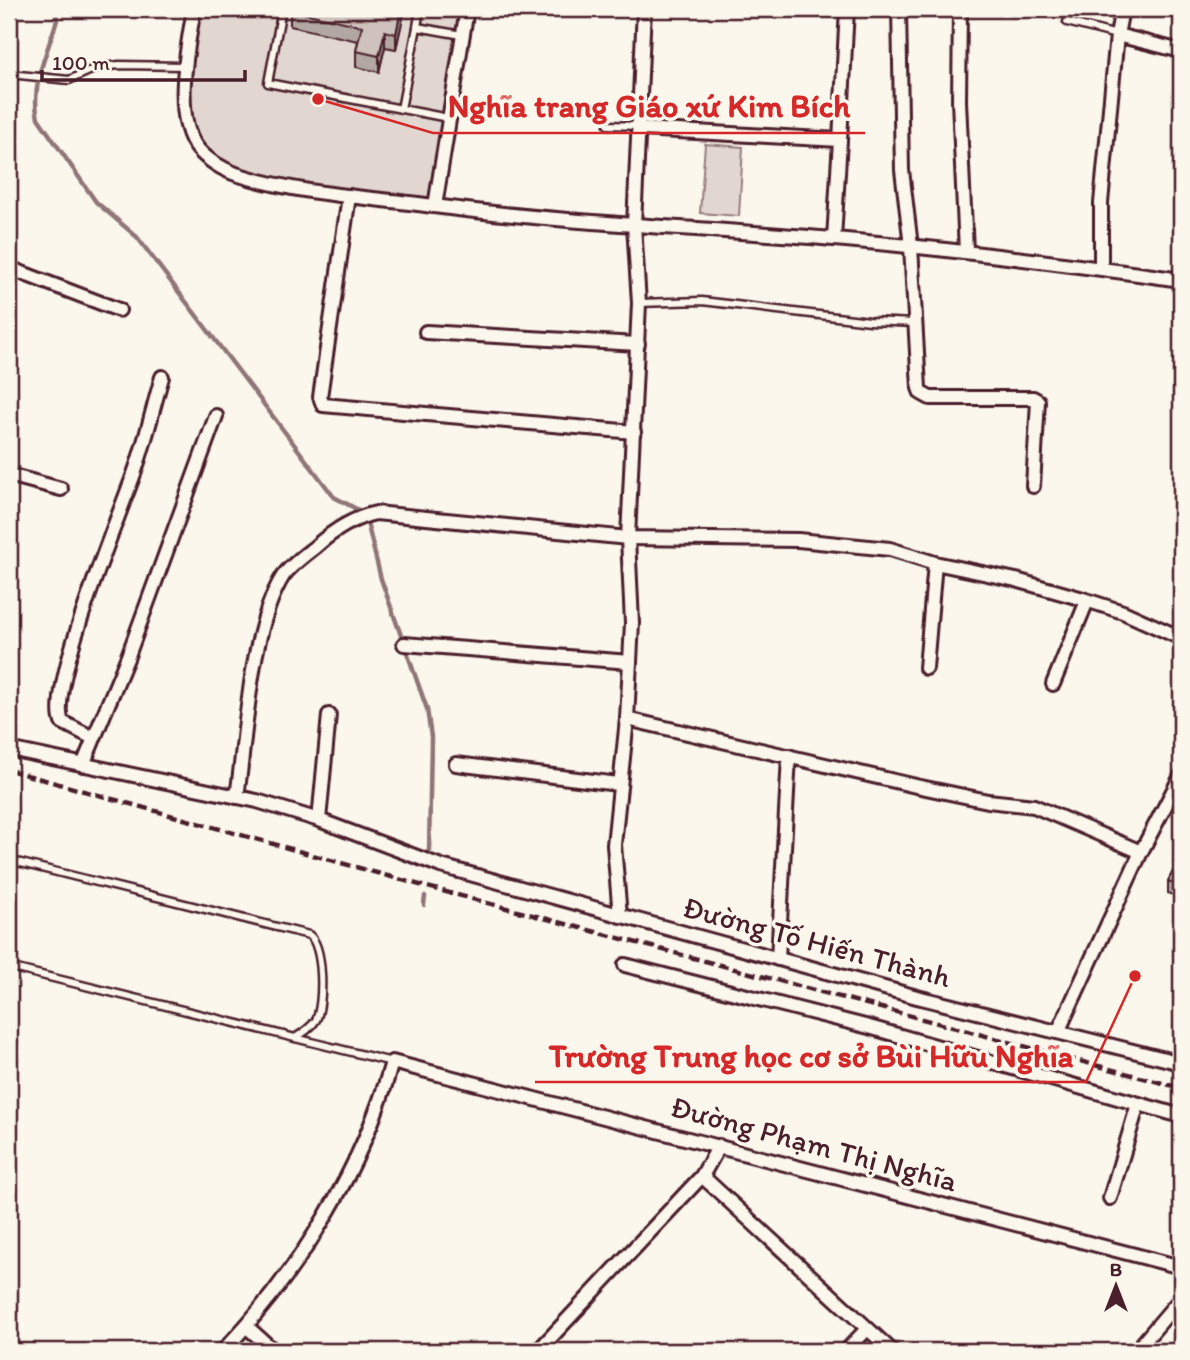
<svg xmlns="http://www.w3.org/2000/svg" width="1190" height="1360" viewBox="0 0 1190 1360" font-family="Itim,sans-serif">
	<style>
		.green { fill: #e2d7d0; stroke: #967b7e; stroke-width: 2 }
		.lines { fill: none; stroke-linecap: round; stroke-linejoin: round }
		.stream { stroke: #907477; stroke-width: 4.5 }
		.service-casing { stroke: #4a1f2b; stroke-width: 11 }
		.minor-casing { stroke: #4a1f2b; stroke-width: 18 }
		.service { stroke: #fbf7ec; stroke-width: 6 }
		.minor { stroke: #fbf7ec; stroke-width: 12 }
		.rail { stroke: #4a1f2b; stroke-width: 4.5; stroke-dasharray: 10 5; stroke-linecap: butt }
		.wall { fill: #b2a7a2; stroke: #4a1f2b; stroke-width: 2 }
		.shaded-wall { fill: #918884; stroke: #4a1f2b; stroke-width: 2 }
		.building { fill: #cfc2bc; stroke: #4a1f2b; stroke-width: 2 }
		.labels { text-anchor: middle; stroke-width: 7; stroke-linejoin: round; paint-order: stroke }
		.street-label { font-size: 30px; fill: #4a1f2b; stroke: #fbf7ec }
		.leader { fill: none; stroke: #d62828; stroke-width: 2.5 }
		.callout-dot { fill: #d62828; stroke: #fbf7ec; stroke-width: 2.5 }
		.callout-label { font-size: 32px; text-anchor: middle; font-weight: bold; fill: #d62828; stroke: #fbf7ec; stroke-width: 7; stroke-linejoin: round; paint-order: stroke }
	</style>
	<rect width="100%" height="100%" fill="#fbf7ec"/>
	<filter id="ink" filterUnits="userSpaceOnUse"><feTurbulence type="fractalNoise" baseFrequency=".0143" numOctaves="2"/><feDisplacementMap in="SourceGraphic" scale="14" xChannelSelector="R" yChannelSelector="G"/><feConvolveMatrix kernelMatrix="1 2 1 2 8 2 1 2 1" color-interpolation-filters="sRGB"/></filter>
	<g filter="url(#ink)">
		<g class="green">
			<path d="M198,9H463L431,201C382,195 228,186 201,145C180,114 193,45 198,9Z"/>
			<path d="M705,144L743,147L739,216L700,213Z"/>
		</g>
		<g class="lines">
			<g class="stream">
				<path d="M56,9L57,20C48,51 30,86 38,118L96,202L137,237L334,497L364,513"/>
				<path d="M368,526L381,579L427,709L431,737L429,855"/>
				<path d="M424,905L425,896"/>
			</g>
			<g class="service-casing">
				<g id="service">
					<path d="M282,9L268,83L448,118"/>
					<path d="M420,9L417,27L462,35"/>
					<path d="M1067,22L1117,35"/>
					<path d="M9,74L69,80L96,68L119,65L185,66"/>
					<path d="M401,109L417,27"/>
					<path d="M608,125L639,126"/>
					<path d="M639,303L702,301L870,321L915,323"/>
					<path d="M9,860L309,935C324,945 324,1004 316,1020C311,1028 303,1033 295,1038"/>
					<path d="M9,967L392,1062"/>
				</g>
			</g>
			<g class="minor-casing">
				<g id="minor">
					<path d="M194,9C188,45 172,118 198,149C207,160 224,170 236,174C300,195 368,197 434,206C571,224 708,228 846,240C958,250 1069,264 1181,280"/>
					<path d="M899,9L902,170L911,246L919,388L921,393L930,398H1033L1038,401L1033,486"/>
					<path d="M960,9L959,101L966,251"/>
					<path d="M1117,35L1122,9"/>
					<path d="M641,129L840,140L834,239"/>
					<path d="M840,140L847,9"/>
					<path d="M9,161L11,160"/>
					<path d="M349,196L320,397L323,405L634,432"/>
					<path d="M435,206L467,9"/>
					<path d="M1101,267V203L1117,35L1181,51"/>
					<path d="M9,268L119,310"/>
					<path d="M426,332L638,344"/>
					<path d="M9,475L61,489"/>
					<path d="M404,644L630,662"/>
					<path d="M926,668L935,563"/>
					<path d="M1053,684L1087,601"/>
					<path d="M627,719L916,786L988,801L1034,806L1141,852"/>
					<path d="M93,738L62,722C47,688 120,514 135,471C146,440 153,408 162,377"/>
					<path d="M9,749L257,801L319,820L441,866L917,997L1181,1063"/>
					<path d="M456,764L618,784"/>
					<path d="M83,765L128,656L216,416"/>
					<path d="M237,797C246,735 250,628 283,576C291,565 305,555 315,547C333,531 352,518 376,513L628,538L798,540L890,549L935,563L1016,580L1083,599L1123,612L1181,638"/>
					<path d="M319,820L329,715"/>
					<path d="M620,916L614,845L627,719L632,623L628,538L639,303L634,225L644,9"/>
					<path d="M778,959L789,756"/>
					<path d="M625,965L869,1027L1181,1116"/>
					<path d="M1058,1032L1141,852L1181,776"/>
					<path d="M702,1176L892,1351"/>
					<path d="M1110,1198L1138,1104"/>
					<path d="M246,1326L274,1351"/>
					<path d="M223,1351C300,1270 362,1170 392,1062L1181,1267"/>
					<path d="M538,1351L702,1176L719,1146"/>
					<path d="M846,1351L867,1329"/>
					<path d="M1136,1351L1181,1298"/>
				</g>
			</g>
			<use href="#service" class="service"/>
			<use href="#minor" class="minor"/>
			<path class="rail" d="M9,770L420,885L1181,1088"/>
		</g>
		<g class="wall">
			<path d="M290,9H405L396,49L385,47L379,72L356,67V51L358,41L290,26Z"/>
			<path d="M1181,856V899L1168,893V881Z"/>
		</g>
		<g class="shaded-wall">
			<path d="M401,9H405L396,49V34Z"/>
			<path d="M385,31V47L379,72V56Z"/>
		</g>
		<g class="building">
			<path d="M290,9H401L396,34L385,31L379,56L356,51L362,26L290,10Z"/>
			<path d="M1181,856V887L1168,881Z"/>
		</g>
	</g>
	<g class="labels">
		<g class="street-label">
			<text transform="translate(817 942) rotate(15)" y="10">Đường Tố Hiến Thành</text>
			<text transform="translate(814 1144) rotate(15)" y="10">Đường Phạm Thị Nghĩa</text>
		</g>
	</g>
	<path class="leader" d="M318 99L433 133H865M1135 976L1086 1082H535"/>
	<g class="callout-dot">
		<circle cx="318" cy="99" r="7"/>
		<circle cx="1135" cy="976" r="7"/>
	</g>
	<g class="callout-label">
		<text x="649" y="117">Nghĩa trang Giáo xứ Kim Bích</text>
		<text x="811" y="1067">Trường Trung học cơ sở Bùi Hữu Nghĩa</text>
	</g>
	<rect width="1190" height="1360" fill="none" stroke="#fbf7ec" stroke-width="35"/>
	<rect x="18" y="18" width="1155" height="1325" fill="none" stroke="#4a1f2b" stroke-width="2.5" filter="url(#ink)"/>
	<g transform="translate(1116 1286)" stroke="#fbf7ec" stroke-width="5" paint-order="stroke">
	<path d="M0-5L12 26L0 18L-12 26Z" fill="#4a1f2b"/>
	<text y="-10" font-size="19" font-weight="bold" text-anchor="middle" fill="#4a1f2b">B</text>
	</g>
	<path d="M42 70v10h203v-10" fill="none" stroke="#4a1f2b" stroke-width="3.5"/>
	<text x="52" y="70" font-size="21" fill="#4a1f2b" stroke="#fbf7ec" stroke-width="5" paint-order="stroke">100 m</text>
</svg>
